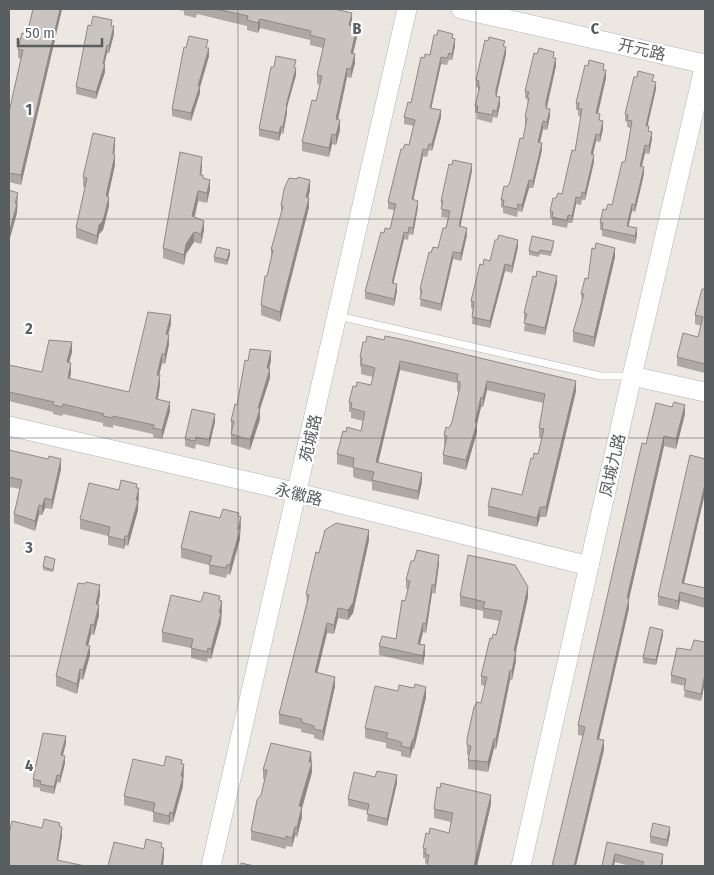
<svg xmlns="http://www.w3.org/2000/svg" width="714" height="875" viewBox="0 0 714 875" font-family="'Fira Sans Condensed','Noto Sans SC',sans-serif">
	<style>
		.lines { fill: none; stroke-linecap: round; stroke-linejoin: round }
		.lane-casing { stroke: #b1b4b8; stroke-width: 8 }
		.secondary-casing { stroke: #b0b5b8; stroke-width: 20 }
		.lane { stroke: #fff; stroke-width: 7 }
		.secondary { stroke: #fff; stroke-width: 19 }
		.wall { fill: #ada9a4 }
		.shaded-wall { fill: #8d8986 }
		.building { fill: #c9c4bf; stroke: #8d8986 }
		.grid { fill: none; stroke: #595e61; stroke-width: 1; stroke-opacity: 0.55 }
		.labels { text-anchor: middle; stroke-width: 4.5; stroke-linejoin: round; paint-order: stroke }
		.street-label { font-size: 16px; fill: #595e61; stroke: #fff }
		.grid-label { font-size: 16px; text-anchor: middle; font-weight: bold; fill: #595e61; stroke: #fff; stroke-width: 4.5; stroke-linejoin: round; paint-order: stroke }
	</style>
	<rect width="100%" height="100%" fill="#ece7e0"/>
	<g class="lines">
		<g class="lane-casing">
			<path id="lane" d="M338,316L601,376H631"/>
		</g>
		<g class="secondary-casing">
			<g id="secondary">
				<path d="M461,9L705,64"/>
				<path d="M632,376L705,392"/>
				<path d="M9,426L298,493L589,566"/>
				<path d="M211,866L407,9"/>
				<path d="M521,866L632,376L705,64"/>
			</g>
		</g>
		<use href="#lane" class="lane"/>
		<use href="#secondary" class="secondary"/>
	</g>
	<g class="wall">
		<path d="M33,9H62L21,185L9,182V184V112L21,59L18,58V49L27,34Z"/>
		<path d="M174,9H334L352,22L351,26L357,37L353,53L355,63L351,78L347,77L338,119L340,130L336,145L332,144L329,157L302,151V142L316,101L320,85L317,84V75L323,48L310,45V40L260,28L258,33L247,30V26L197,14L196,18L184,15V11Z"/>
		<path d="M91,26H112L114,34L109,53H107L104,64L105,72L96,99L76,94V87Z"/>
		<path d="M453,39L455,46L452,60H449L447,65L441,64L431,108L441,117L432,151L429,150L427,157L423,156L413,200L418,207L413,235L409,234L408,240L404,239L393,283L397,291L394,306L365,299V292L384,233L390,229L394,210L388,209V202L403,149L409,145L414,126L404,124V117L411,103L424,58Z"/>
		<path d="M505,47L506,54L496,96L500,105L497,118L493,117L492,123L477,119V113H475V106L478,93V88L476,87V80Z"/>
		<path d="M186,48H208L209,56L200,87V93L191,121L172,116V109Z"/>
		<path d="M554,58L556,66L547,108L550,116L547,130L543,129L540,143L542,150L533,188H529L522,212L518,211L517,217L503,213V208L501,207V200L510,182L523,139L526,125H525V117L528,105L527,99L525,98V91Z"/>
		<path d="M274,67L295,68L296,75L287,107V113L283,134L281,133L279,141L259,136V129Z"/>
		<path d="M604,70L606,78L598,114L603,129L600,142L596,141L593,155L594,162L585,200H582L581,205L576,204L572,223H568L567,228L552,225V219L550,218V211L556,198L562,194L575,151L581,117L578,116V110H576V103Z"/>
		<path d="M654,81L656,89L647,126L652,139L649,154L645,153L642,166L644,174L635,212L632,211L628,226L637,235L635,244L602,236V230H600V223L606,210L612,205L625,162L631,128L627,127V122L625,121V114Z"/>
		<path d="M115,147L114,155L115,165L108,196L109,206L103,230L99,234L97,245L76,238V228L85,187H83V177Z"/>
		<path d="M202,167L201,175L210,189L207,203L198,201L195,217L204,230L201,244L194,242L186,254L184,265L163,258V248Z"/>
		<path d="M472,171L460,226L467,235L461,261L453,259L441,311L420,306L421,297L420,296V289L431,253L438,248L446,228L448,218L441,217L442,209L441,208V201Z"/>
		<path d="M310,190L308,198L309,207L280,322L261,315V305L271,260V250L281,215V206Z"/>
		<path d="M554,245L551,256L540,254L539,257L529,255V251Z"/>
		<path d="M518,247L512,273L505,271L490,328L472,324L473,309L471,308V301L483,265L490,261Z"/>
		<path d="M230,255L227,265L214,262V257Z"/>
		<path d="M615,257L594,347L573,342V332L582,303L581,294L588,279Z"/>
		<path d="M557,283L545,335L524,331L525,321L524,320V313Z"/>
		<path d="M705,289V373L677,366V357L698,337L701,326L695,324V315Z"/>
		<path d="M171,324L168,334L169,344L165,364L162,363L159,375L160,385L158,399L170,411L162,439L153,437V434L113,425V428L103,426V423L63,414L62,416L53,414V412L9,401V365L42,372L72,352L69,362L71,372L70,379L129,392Z"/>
		<path d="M363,342L576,391L546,517H540L537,527L488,516V506L522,495L533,459L538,454L542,438H539V428L543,403L487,390L483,407H481L477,423V432L466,470L443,464V455L445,445H444V435L449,428L452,422L459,392L457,391V383L400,370L378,463L422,482L418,500L372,490V482L355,478L353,476V468L337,464V454L346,432L361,431L363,421L351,418V412H349V402L356,387L371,385L373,377L361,374V367H360V357Z"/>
		<path d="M248,361H271L269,368L270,378L260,409V419L250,450L231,444V421L237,405Z"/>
		<path d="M685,414L676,449L664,446L629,599V608L599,739L604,750L583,736L578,735V725L646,444Z"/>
		<path d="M215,422L209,447L196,444L195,449L185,446V439Z"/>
		<path d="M9,450L61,469L52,509L45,508L42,515H39L35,531L14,523V514L20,489L9,487Z"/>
		<path d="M705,456V493L684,583L705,588V608L680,601L678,610L658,605V596Z"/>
		<path d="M137,488L139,498L138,503V510L128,546L125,545L124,549L108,545V536L80,529V519L119,490Z"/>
		<path d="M239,517L241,527L240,531V539L230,575L227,574L226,578L209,574V565L181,558V548L220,518Z"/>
		<path d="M369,540L353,613L348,620L338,618L334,634L327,633L317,673L335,686L323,741L314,738V735L301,732V729L279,724V714L307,604L306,594L319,553Z"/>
		<path d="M55,561L53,572L43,570V567Z"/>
		<path d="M414,561L439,564L435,594L432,593L426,633L423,632L420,644L425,654L423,665L379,655V646L396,639L408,589H406V580Z"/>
		<path d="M100,595L98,605L99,615L94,635L91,634L88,645L90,655L83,680L80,679L77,694L56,686V676Z"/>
		<path d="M460,596L528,597L516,651V661L512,680H510L496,749L494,748L488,772L468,769V760L469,755H467V739L481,703L485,686L481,685V676L492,639L496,635L500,621L483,618V611L460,606Z"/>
		<path d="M220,600L222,610L221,623L211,659L208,658L207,662L191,658V648L162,642V632L201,602Z"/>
		<path d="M663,635L656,665L643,663V658Z"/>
		<path d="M705,642V681L701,701L684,697L685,686L671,683V675L691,650Z"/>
		<path d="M398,691L426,697L414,749L413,748L410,758L401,756V752L398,751L386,748V743L365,738V728Z"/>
		<path d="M66,743L63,755L65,763L60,783L57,782L54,794L40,791V788L33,787V779Z"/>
		<path d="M311,752L312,772L302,808V817L297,837L295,836L292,847L286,846V849L251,840V831L265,780L263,779V770Z"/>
		<path d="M182,764L184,774L183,779V786L173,822H170L169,825L153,822V812L124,805V796L164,766Z"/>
		<path d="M397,783L387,826L367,821L368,811L348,806V799Z"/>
		<path d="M491,804L477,866H427V864L425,863V858H423V848L429,834L449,833L451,822L434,818V809Z"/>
		<path d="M670,834L667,847L650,843V836Z"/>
		<path d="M607,842L663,862L662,866H630L615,862Z"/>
	</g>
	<g class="shaded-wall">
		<path d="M60,9H62L21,185V175Z"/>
		<path d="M352,13V22L349,35V25Z"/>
		<path d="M260,19V28L258,33V23Z"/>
		<path d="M114,26V34L109,53V46Z"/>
		<path d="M357,27V37L351,62V53Z"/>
		<path d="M455,39V46L452,60V54Z"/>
		<path d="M107,45V53L103,70L105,64V72L96,99V92Z"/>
		<path d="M506,47V54L496,98V90Z"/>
		<path d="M209,48V56L200,87V93L191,121V113L198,86Z"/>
		<path d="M355,54V63L351,78V69Z"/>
		<path d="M441,57V64L430,114V108Z"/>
		<path d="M556,58V66L546,109V102Z"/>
		<path d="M296,68V75L287,107V113L283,134V127L286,106Z"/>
		<path d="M347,68V77L336,129V119Z"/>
		<path d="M606,70V78L596,121V113Z"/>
		<path d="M656,82V89L646,133V126Z"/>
		<path d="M500,97V105L497,118V111Z"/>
		<path d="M550,109V116L547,130V122Z"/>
		<path d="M441,110V117L432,151V144Z"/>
		<path d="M340,120V130L336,145V135Z"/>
		<path d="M543,121V129L538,150V142Z"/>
		<path d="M603,121V129L600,142V135Z"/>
		<path d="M281,126V133L279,141V133Z"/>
		<path d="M652,132V139L649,154V146Z"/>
		<path d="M332,134V144L329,157V148Z"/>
		<path d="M596,134V141L591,162V154Z"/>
		<path d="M115,138V147L113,164L115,155V165L106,206V196Z"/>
		<path d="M542,143V150L533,188V181Z"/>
		<path d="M645,145V153L640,173V166Z"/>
		<path d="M423,149V156L412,206V199Z"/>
		<path d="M594,155V162L585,200V193Z"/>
		<path d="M202,157V167L200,184V175Z"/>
		<path d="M472,164V171L459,233V226Z"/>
		<path d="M644,167V174L635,212V205Z"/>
		<path d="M210,180V189L207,203V193Z"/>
		<path d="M310,180V190L306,207V197Z"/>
		<path d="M529,180V188L522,212V205Z"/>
		<path d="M198,191V201L192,226V216Z"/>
		<path d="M18,193L17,213L9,242V233Z"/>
		<path d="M109,197V206L103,230L99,234L97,245V236L99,225Z"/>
		<path d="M576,197V204L572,223V216Z"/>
		<path d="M309,198V207L280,322V312Z"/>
		<path d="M418,201V207L413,235V228Z"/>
		<path d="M632,204V211L627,233V226Z"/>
		<path d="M204,221V230L201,244V234Z"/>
		<path d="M467,228V235L461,261V253Z"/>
		<path d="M637,228V235L635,244V236Z"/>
		<path d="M194,232V242L186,254L184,265V255L186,244Z"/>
		<path d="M404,232V239L392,289V283Z"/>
		<path d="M518,240V247L512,273V266Z"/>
		<path d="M615,248V257L594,347V337Z"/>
		<path d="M230,250V255L227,265V260Z"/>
		<path d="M453,252V259L441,311V304Z"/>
		<path d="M505,264V271L490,328V321Z"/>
		<path d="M557,276V283L545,335V328Z"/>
		<path d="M397,284V291L394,306V299Z"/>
		<path d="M171,315V324L166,343V334Z"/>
		<path d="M169,335V344L165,364V354Z"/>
		<path d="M72,342V352L67,371V362Z"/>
		<path d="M271,351V361L267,378V368Z"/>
		<path d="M162,354V363L157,384V375Z"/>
		<path d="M400,361V370L376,472V462Z"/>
		<path d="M71,363V372L68,388V378Z"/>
		<path d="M270,369V378L260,409V419L250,450V440L258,408Z"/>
		<path d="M160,375V385L156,408V399Z"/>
		<path d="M487,381V390L483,407V398Z"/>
		<path d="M576,381V391L546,517V507Z"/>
		<path d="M481,397V407L477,424V423V432L466,470V460Z"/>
		<path d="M170,402V411L162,439V430Z"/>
		<path d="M685,405V414L676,449V439Z"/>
		<path d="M215,414V422L209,447V440Z"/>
		<path d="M664,436V446L627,608V598Z"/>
		<path d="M61,459V469L52,509V500Z"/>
		<path d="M422,473V482L418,500V491Z"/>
		<path d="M705,484V493L682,591V583Z"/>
		<path d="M139,488L138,510L128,546V536Z"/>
		<path d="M45,498V508L42,515V506Z"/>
		<path d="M39,505V515L35,531V521Z"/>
		<path d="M540,507V517L537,527V518Z"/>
		<path d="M241,517L240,539L230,575V565Z"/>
		<path d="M369,530V540L353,613L348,620V610Z"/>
		<path d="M125,536V545L124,549V540Z"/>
		<path d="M439,555V564L435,594V585Z"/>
		<path d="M100,585V595L96,614V604Z"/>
		<path d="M432,585V593L426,633V624Z"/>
		<path d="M528,587V597L514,660V651Z"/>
		<path d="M680,592V601L678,610V601Z"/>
		<path d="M629,599V608L597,748V739Z"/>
		<path d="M222,601L221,623L211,659V649Z"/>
		<path d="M99,605V615L94,635V625Z"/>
		<path d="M338,608V618L334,634V625Z"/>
		<path d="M327,623V633L315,682V672Z"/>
		<path d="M423,623V632L418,652V644Z"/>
		<path d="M91,624V634L86,654V645Z"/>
		<path d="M663,630V635L656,665V660Z"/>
		<path d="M425,645V654L423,665V656Z"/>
		<path d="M90,646V655L83,680V670Z"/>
		<path d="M516,651V661L512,680V671Z"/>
		<path d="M80,669V679L77,694V684Z"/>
		<path d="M510,670V680L496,749V739Z"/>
		<path d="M705,674V681L701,701V694Z"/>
		<path d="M335,677V686L323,741V731Z"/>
		<path d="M426,687V697L414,749V739Z"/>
		<path d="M66,736V743L61,762V755Z"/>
		<path d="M413,739V748L410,758V748Z"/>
		<path d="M494,739V748L488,772V762Z"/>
		<path d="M604,740V750L576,866H574Z"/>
		<path d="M311,752L312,772L302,808V817L297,837V827L299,806Z"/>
		<path d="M65,756V763L60,783V776Z"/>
		<path d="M184,764L183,786L173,822V813Z"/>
		<path d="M57,775V782L54,794V787Z"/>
		<path d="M397,775V783L387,826V819Z"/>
		<path d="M491,795V804L477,866H474Z"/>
		<path d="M170,812V822L169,825V816Z"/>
		<path d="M62,827V837L57,866V860Z"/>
		<path d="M295,827V836L292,847V838Z"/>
		<path d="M670,827V834L667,847V840Z"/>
		<path d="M164,848V857L163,866H161Z"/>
		<path d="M615,854V862L614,866H612Z"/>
		<path d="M663,854V862L662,866H661Z"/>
	</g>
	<g class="building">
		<path d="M33,9H60L21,175L9,173V174V112L23,50L18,49L22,33L27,34Z"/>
		<path d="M216,9H334L352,13L349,25L357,27L351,53L355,54L351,69L347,68L336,119L340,120L336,135L332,134L329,148L302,142L312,100L316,101L322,76L317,75L325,39L310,35L311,31L260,19L258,23L247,20L248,16Z"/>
		<path d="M93,16L112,20L111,26H114L109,46L107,45L103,64H105L96,92L76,87L88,25L91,26Z"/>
		<path d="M438,30L453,34L452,38L455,39L452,54L449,53L447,58L441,57L430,108L441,110L432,144H429L427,150L423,149L412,199L418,201L413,228L409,227L408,233L404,232L392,283L397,284L394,299L365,292L381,232L384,233L385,228L390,229L396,204L388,202L395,173L401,149H403L405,144L409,145L415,120L404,117L408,102L411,103L421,57L424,58L425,54L430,55L434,35H437Z"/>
		<path d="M189,36L208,40L206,48H209L198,86H200L191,113L172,109L184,47L186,48Z"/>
		<path d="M489,37L505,41L503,46L506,47L496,90V96L500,97L497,111L493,110L492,115L477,112L478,106H475L480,86H478L479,81L476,80L485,40L488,41Z"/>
		<path d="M539,48L554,52L553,58H556L546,102V108L550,109L547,122L543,121L538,142L542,143L533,181L529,180L522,205L518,204L517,209L503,206L504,200H501L504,186L507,187L510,182L520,138L523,139L527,118L525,117L529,98L527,97L529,92L525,91L534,53L537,54Z"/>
		<path d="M276,56L296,60L294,68H296L286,106H287L283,127L281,126L279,133L259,129L271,67H274Z"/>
		<path d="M589,60L604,64L603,70H606L596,113L600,114L599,120L603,121L600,135L596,134L591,154L594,155L585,193L582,192L581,198L576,197L572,216L568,215L567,221L552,217L553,212L550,211L553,198H556L558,193L562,194L572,150L575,151L582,109H578L579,103H576L585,65L588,66Z"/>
		<path d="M638,71L654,75L652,81L656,82L646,126H649L648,131L652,132L649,146L645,145L640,166L644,167L635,205L632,204L627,226L637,228L635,236L602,229L603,223H600L603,209L606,210L608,204L612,205L622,162H625L632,121L627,120L628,115L625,114L634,77H637Z"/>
		<path d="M93,133L115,138L113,154L115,155L106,196L109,197L103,221L99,225L97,236L76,228L87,178L83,177Z"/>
		<path d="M180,152L202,157L200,175H203V178L210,180L207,193L198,191L192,216L204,221L201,234L194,232L186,244L184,255L163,248Z"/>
		<path d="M453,160L472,164L459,226L467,228L461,253L453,252L441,304L420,299L422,290L420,289L429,252L431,253L433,247L438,248L443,228H446L450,211L441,209L443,201H441L449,164L452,165Z"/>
		<path d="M298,177L310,180L306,197L309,198L280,312L261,305L265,276H267L273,250H271L283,206H281L284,189L289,178L297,179Z"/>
		<path d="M9,190L18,193L15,203L17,204L9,233Z"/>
		<path d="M499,235L518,240L512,266L505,264L490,321L472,317L474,302L471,301L480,264L483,265L484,259L490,261L495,240H497Z"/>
		<path d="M532,236L554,241L551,252L540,250L539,253L529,251Z"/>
		<path d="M596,243L615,248L594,337L573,332L584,294H581L585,278L588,279L592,248L595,249Z"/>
		<path d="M217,247L230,250L227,260L214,257Z"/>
		<path d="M537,271L557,276L545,328L524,323L527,314L524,313L533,276L536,277Z"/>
		<path d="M702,289H705V364L677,357L683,333L698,337L703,317L695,315Z"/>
		<path d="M148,312L171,315L166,334L169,335L165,354H162L157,375H160L156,399L170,402L162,430L153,428L154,425L113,416V418L103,416L104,414L63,404L62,407L53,405L54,402L9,392V365L42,372L49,340L72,342L67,362L71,363L68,378L129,392Z"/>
		<path d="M367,336L384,340L385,336L405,340L576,381L546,507H540L537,518L488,506L492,488L522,495L531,458L533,459L534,453L538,454L544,429L539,428L545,394L487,381L483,398L481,397L475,422L477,423L466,460L443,455L447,436L444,435L446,427L449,428L452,422L460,387V382L457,381L458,374L400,361L376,462L422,473L418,491L372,480L374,472L355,468L353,466L354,458L337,454L343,431L346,432L347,427L361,431L365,412L351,408L352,403L349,402L353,386L356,387L357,382L371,385L375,368L361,364L362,358L360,357L363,342H366Z"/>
		<path d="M250,349L271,351L267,368L270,369L258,408L260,409L250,440L231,434L234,421H231L235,404L237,405L245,360L248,361Z"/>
		<path d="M674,402L685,405L676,439L664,436L627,598L629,599L597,739L604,740L574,866H552L585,727L578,725L642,443L646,444L656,403L672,407Z"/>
		<path d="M192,409L215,414L209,440L196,437L195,441L185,439Z"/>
		<path d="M9,450L48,459L49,456L61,459L52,500L45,498L42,506L39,505L35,521L14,514L22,480L9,477Z"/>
		<path d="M690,455L705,459V456V484L682,583L705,588V599L680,592L678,601L658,596Z"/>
		<path d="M121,480L137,484L136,488H139L136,500L138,501L128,536H125L124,540L108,536L110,527L80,519L89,483L119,490Z"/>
		<path d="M223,509L239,513L238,516L241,517L238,529L240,530L230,565H227L226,568L209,565L212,556L181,548L190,511L220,518Z"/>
		<path d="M336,523L369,530L353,603L348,610L338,608L334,625L327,623L315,672L335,677L323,731L314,729V726L301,722L302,719L279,714L309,595L306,594L316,552L319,553L325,530Z"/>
		<path d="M417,550L439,555L435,585H432L426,624L423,623L418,644L425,645L423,656L379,646L382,636L396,639L402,600L405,601L410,581L406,580L411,561H414Z"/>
		<path d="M468,555L515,565L528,587L514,651H516L512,671L510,670L496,739H494L488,762L468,760L471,746L467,745V739L474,707L477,702L481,703L487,677L481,676L490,638L492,639L493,634L496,635L502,611L483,608L485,602L460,596Z"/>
		<path d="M45,556L55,559L53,570L43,567Z"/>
		<path d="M86,582L100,585L96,604L99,605L94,625L91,624L86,645L90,646L83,670L80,669L77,684L56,676L78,583L85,584Z"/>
		<path d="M204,592L220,596L219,600L222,601L219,613H221L211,649L208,648L207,652L191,648L193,639L162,632L171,595L201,602Z"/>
		<path d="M650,627L663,630L656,660L643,658Z"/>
		<path d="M694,640L705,642V674L701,694L684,690L686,679L671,675L677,648L691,650Z"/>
		<path d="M415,684L426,687L414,739H413L410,748L401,746L402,743L398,741L386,738L388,733L365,728L375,686L398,691L399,685L414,688Z"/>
		<path d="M43,733L66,736L61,755L65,756L60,776L57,775L54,787L40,784L41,781L33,779Z"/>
		<path d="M271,743L311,752L309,762H312L299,806L302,807L297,827H295L292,838L286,836V839L251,831L257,800L261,795L267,770H263Z"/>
		<path d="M166,756L182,760L181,764H184L181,776L183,777L173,813L170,812L169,816L153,812L155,803L124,796L133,759L164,766Z"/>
		<path d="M377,771L397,775L387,819L367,814L369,804L348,799L354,772L375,777Z"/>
		<path d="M441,783L491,795L474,866H427L429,855L425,854L426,849L423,848L426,833L429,834L430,828L449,833L453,813L434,809L437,787L440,788Z"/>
		<path d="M44,819L60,823L59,826L62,827L57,860L85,866H9V834L12,821L42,828Z"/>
		<path d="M653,823L670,827L667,840L650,836Z"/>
		<path d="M146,839L162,843L161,847L164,848L161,866H108L114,842L144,849Z"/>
		<path d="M607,842L663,854L661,866H642L644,862L615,854L612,866H602Z"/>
		<path d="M241,863L254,866H241Z"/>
	</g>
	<path class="grid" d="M238,9V866M476,9V866M9,219H705M9,438H705M9,656H705"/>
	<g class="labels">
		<g class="street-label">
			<text transform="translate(642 49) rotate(13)" y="6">开元路</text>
			<text transform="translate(310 438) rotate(-77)" y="6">苑城路</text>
			<text transform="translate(612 465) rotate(-77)" y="6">凤城九路</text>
			<text transform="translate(299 494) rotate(14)" y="6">永徽路</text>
		</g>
	</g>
	<g class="grid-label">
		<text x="357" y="34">B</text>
		<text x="595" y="34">C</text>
		<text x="29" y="115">1</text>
		<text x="29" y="334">2</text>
		<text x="29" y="553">3</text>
		<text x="29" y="771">4</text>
	</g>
	<rect width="714" height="875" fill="none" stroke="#595e61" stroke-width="20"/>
	<path d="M18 38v8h84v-8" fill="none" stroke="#595e61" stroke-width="2.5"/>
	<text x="25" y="38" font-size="15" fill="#595e61" stroke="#ffffff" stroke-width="4" paint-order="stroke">50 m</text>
</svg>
